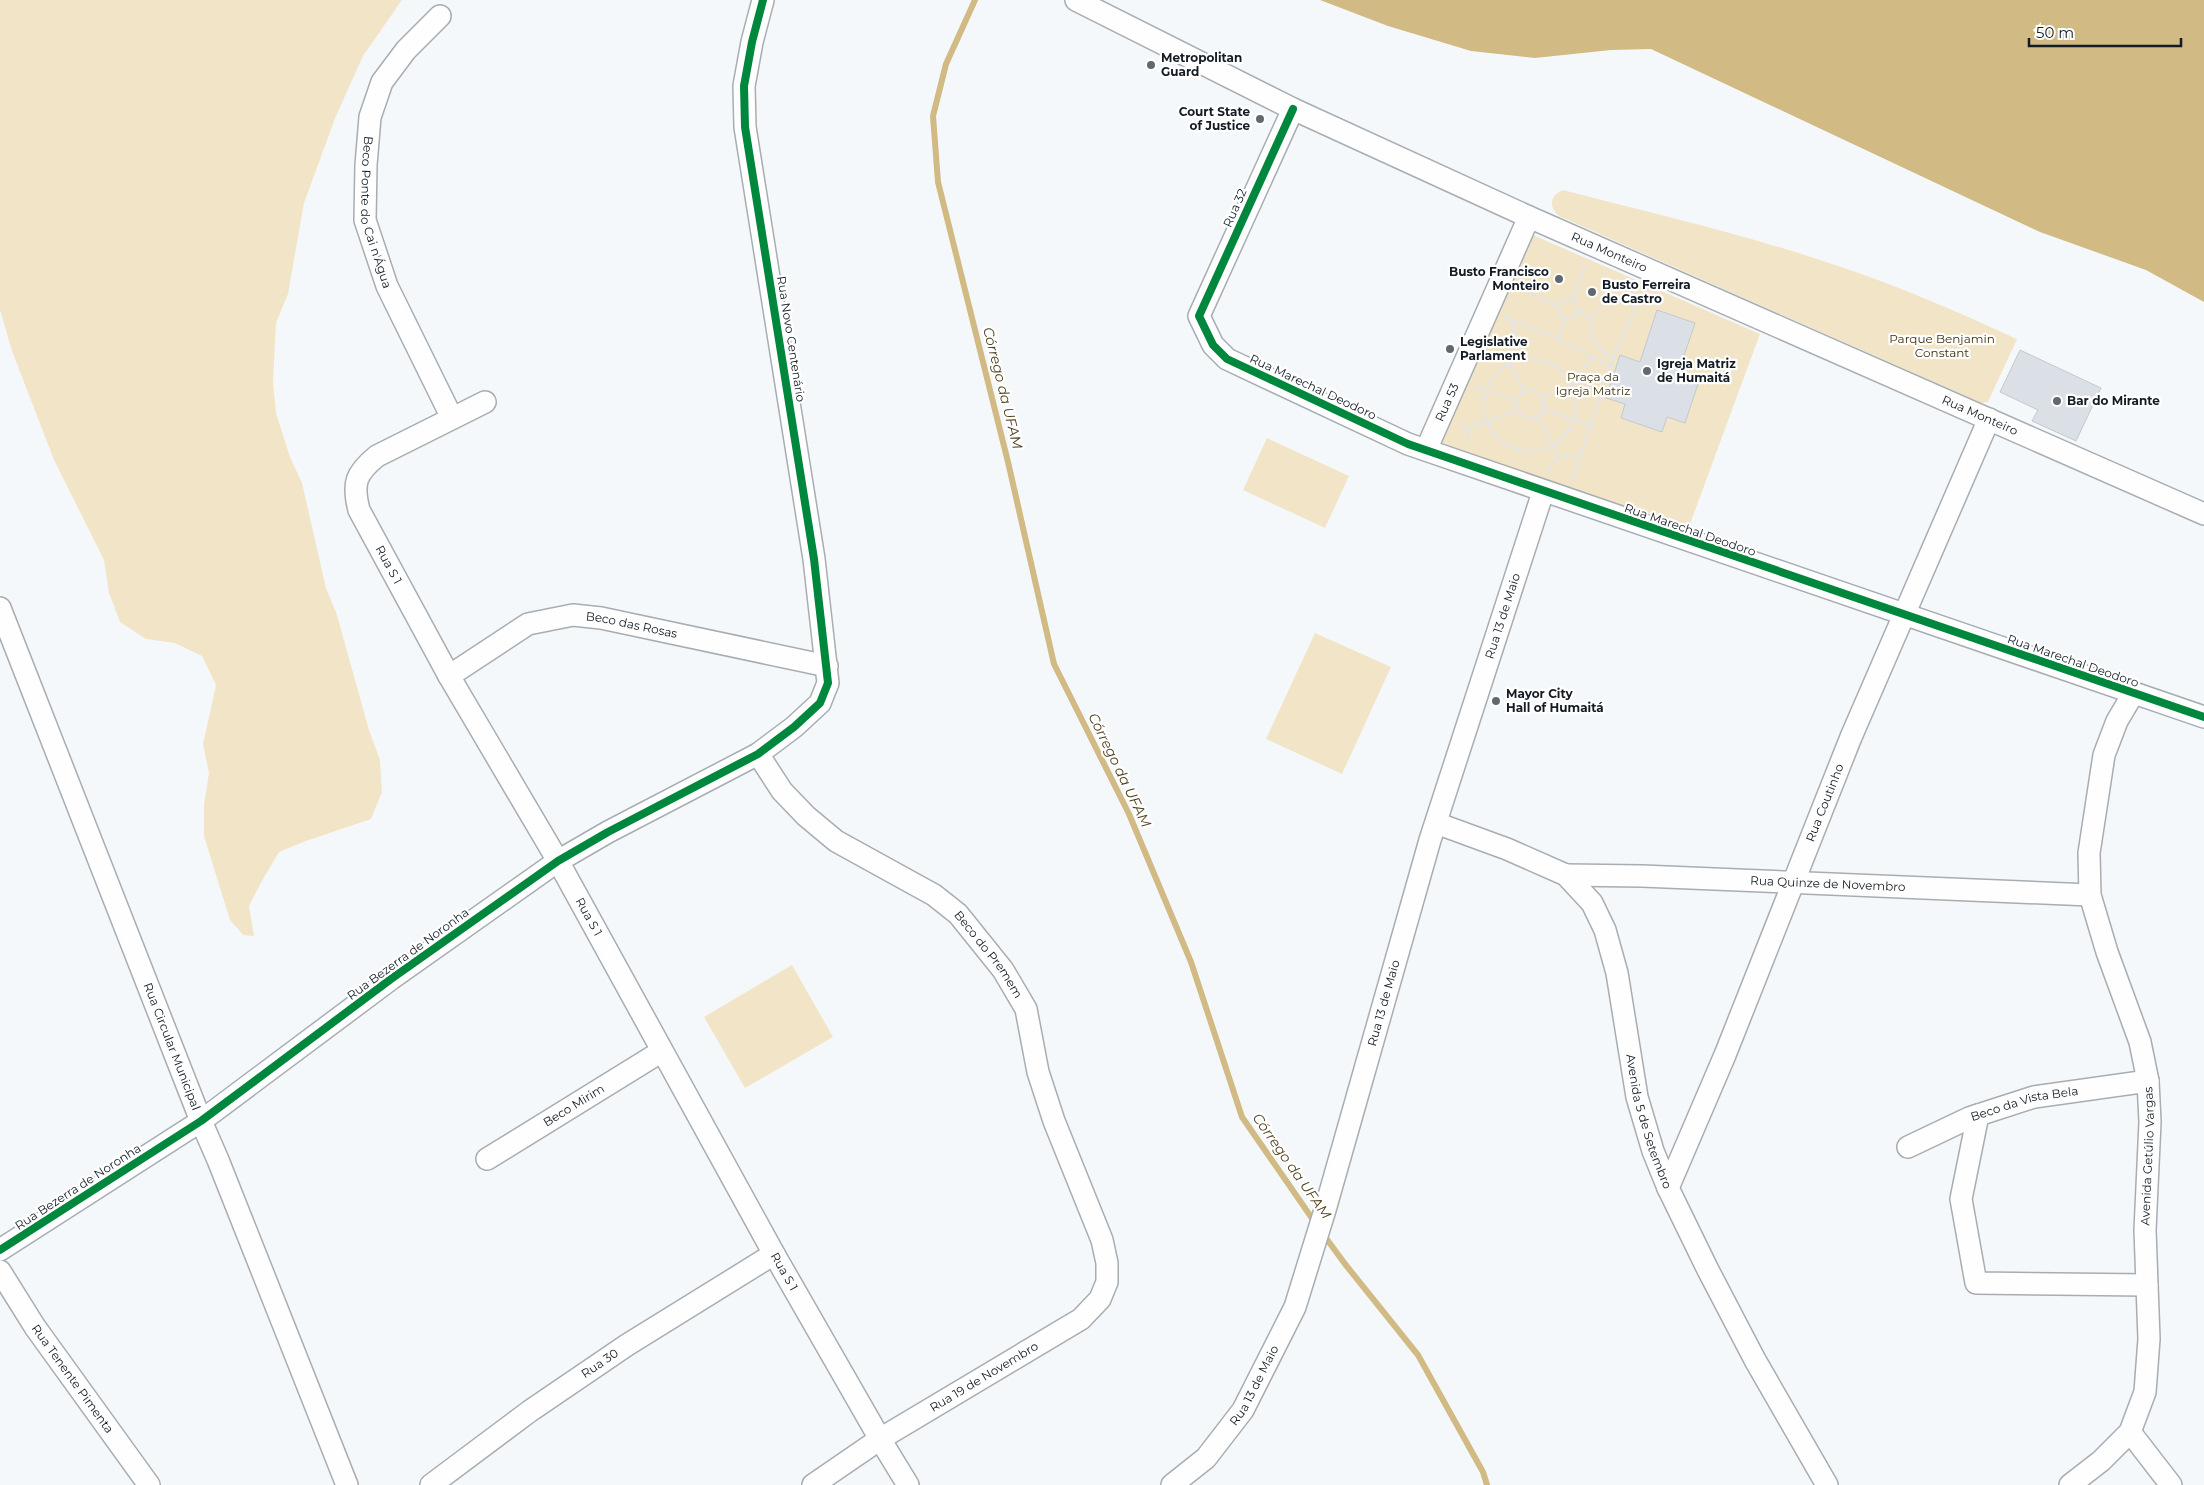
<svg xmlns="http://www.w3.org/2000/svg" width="2204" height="1485" viewBox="0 0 2204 1485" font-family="Montserrat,sans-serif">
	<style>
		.green { fill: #f2e5c7 }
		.water { fill: #d1ba83 }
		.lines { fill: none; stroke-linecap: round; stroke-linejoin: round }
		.stream { stroke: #d1ba83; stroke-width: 6 }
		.building { fill: #dbe0e6; stroke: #c4c9ce }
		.minor-casing { stroke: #a7adb2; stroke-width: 24 }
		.path { stroke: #e3e4e5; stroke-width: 3; stroke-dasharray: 5 2.5; stroke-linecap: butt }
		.minor { stroke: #fefefe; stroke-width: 21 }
		.cycleway-casing { stroke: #fff; stroke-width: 11 }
		.cycleway { stroke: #00873e; stroke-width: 8 }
		.poi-dot { fill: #62686f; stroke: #fff; stroke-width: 2 }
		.labels { text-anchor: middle; stroke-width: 4.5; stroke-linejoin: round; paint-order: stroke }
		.poi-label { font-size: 12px; font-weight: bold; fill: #131b24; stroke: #fff; text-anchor: start }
		.street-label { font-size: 12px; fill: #131b24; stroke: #fff }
		.park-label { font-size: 12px; fill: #3e300c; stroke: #fff }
		.water-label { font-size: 14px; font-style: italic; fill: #50411f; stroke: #fff }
	</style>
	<rect width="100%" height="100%" fill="#f5f8fb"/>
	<g class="green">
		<path d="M0,0H402L363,56L336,116L304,203L288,294L276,323L273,382L276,413L290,457L302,483L326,588L337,615L369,730L380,760L382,792L371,819L306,841L279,852L263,879L249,906L254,936L243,935L230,920L204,836V805L209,773L203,744L216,685L202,656L175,643L146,639L120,622L109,593L104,560L54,460L12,351L0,310Z"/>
		<path d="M1563,190C1655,214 1748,235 1838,266C1899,286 1958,312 2017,339L1988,402L1981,403L1559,216C1548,207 1550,195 1563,190Z"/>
		<path d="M1533,235L1760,334L1686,535L1438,449Z"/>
		<path d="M1267,438L1349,476L1325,528L1243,490Z"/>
		<path d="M1315,633L1391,667L1342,774L1266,739Z"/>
		<path d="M792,965L833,1037L745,1088L704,1017Z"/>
	</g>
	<path class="water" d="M1320,0H2204V302L2146,270L2040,232L1651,49L1611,50L1535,58L1471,51L1388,26Z"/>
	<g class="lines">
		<g class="stream">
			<path d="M975,0L946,64L933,116L938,182L1008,462L1054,664L1129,814L1191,962L1242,1117L1316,1224"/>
			<path d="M1323,1234L1345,1264L1418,1355L1483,1472L1487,1485"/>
		</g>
	</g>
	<g class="building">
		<path d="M1657,310L1695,323L1678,374L1699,381L1685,423L1667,417L1662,432L1621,418L1625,404L1606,398L1620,355L1640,362Z"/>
		<path d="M2020,350L2101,388L2076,441L2032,421L2038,410L2000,392Z"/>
	</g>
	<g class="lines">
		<g class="minor-casing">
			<g id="minor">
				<path id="s1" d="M1076,0L1293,109L1529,217L2204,514"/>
				<path id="s2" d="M440,16L406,50L382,82L370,117L366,165L365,220L387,286L452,418"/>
				<path d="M1293,109L1199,316L1213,345L1227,359L1408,444L2204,717"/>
				<path id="s3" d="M485,402L377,456C356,473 352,483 359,510L449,676L558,861L774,1254L880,1439L908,1485"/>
				<path id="s4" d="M1426,450L1529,217"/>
				<path id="s5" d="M0,608L201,1121L218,1160L347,1485"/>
				<path id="s6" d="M449,676L528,624L573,615L601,618L827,666"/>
				<path id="s7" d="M758,754L782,791L806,816L836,841L934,895L958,914L1003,970L1026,1009L1038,1072L1054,1121L1102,1240L1107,1263V1282L1100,1299L1081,1319L880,1439L813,1485"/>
				<path id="s8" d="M1436,823L1507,849L1566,875L1592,903L1605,930L1617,973L1637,1097L1653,1151L1668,1188L1708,1270L1755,1360L1827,1485"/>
				<path id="s9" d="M1566,875L1642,876L2090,895"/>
				<path d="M1978,1115L1961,1199L1976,1283L2147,1285"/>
				<path id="s10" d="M1908,1147L1969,1118L2034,1097L2148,1081"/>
				<path id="s11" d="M487,1159L662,1051"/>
				<path id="s12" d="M1668,1188L1725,1055L1851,737L1989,419"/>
				<path d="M0,1250L201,1121L391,979L558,861L608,832L758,754L794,727L820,703L828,683L814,559L745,127L744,86L752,42L763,0"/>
				<path id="s13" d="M0,1271L35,1327L149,1485"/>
				<path d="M2130,1432L2171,1485"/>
				<path id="s14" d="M431,1485L530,1411L627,1345L774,1254"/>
				<path id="s15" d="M1172,1485L1206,1458L1243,1410L1295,1307L1325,1210L1430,840L1543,492"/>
				<path id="s16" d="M2070,1485L2101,1461L2130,1432L2145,1392L2149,1339L2145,1230L2150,1122L2148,1081L2140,1042L2107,952L2090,895L2089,853L2104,755L2117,721L2133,694"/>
			</g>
		</g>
		<g class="path">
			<path d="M1518,288L1558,306"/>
			<circle cx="1568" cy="309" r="10"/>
			<path d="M1572,299L1585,264"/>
			<path d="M1578,312L1593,319"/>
			<path d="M1505,317L1558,339L1612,366"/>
			<path d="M1558,339L1565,319"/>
			<path d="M1615,354L1608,356C1573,330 1598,289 1639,303"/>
			<path d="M1505,357L1525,391"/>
			<path d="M1592,357C1577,374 1583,387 1602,396"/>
			<circle cx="1530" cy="405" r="46"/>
			<path d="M1486,360C1511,364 1524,339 1509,319"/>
			<path d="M1477,386L1516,401"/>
			<circle cx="1530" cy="404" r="14"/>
			<path d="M1542,397L1585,381"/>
			<path d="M1543,409L1590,425"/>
			<path d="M1538,416L1559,457"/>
			<path d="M1461,422C1467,428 1470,436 1467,443"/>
			<path d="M1466,429L1517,410"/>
			<path d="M1549,472C1553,456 1565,454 1580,458"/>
			<path d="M1572,480L1615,354L1643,289"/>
		</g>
		<use href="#minor" class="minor"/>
		<g class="cycleway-casing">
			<g id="cycleway">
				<path d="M1293,109L1199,316L1213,345L1227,359L1408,444L2204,717"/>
				<path d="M0,1250L201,1121L391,979L558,861L608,832L758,754L794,727L820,703L828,683L814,559L745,127L744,86L752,42L763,0"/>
			</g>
		</g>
		<use href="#cycleway" class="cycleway"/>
	</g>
	<g class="poi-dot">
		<circle cx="1151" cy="65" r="5"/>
		<circle cx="1260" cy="119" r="5"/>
		<circle cx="1559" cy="279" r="5"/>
		<circle cx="1592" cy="292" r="5"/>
		<circle cx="1450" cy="349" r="5"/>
		<circle cx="1647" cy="371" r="5"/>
		<circle cx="2057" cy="401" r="5"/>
		<circle cx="1496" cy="701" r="5"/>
	</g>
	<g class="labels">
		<g class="poi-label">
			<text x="1161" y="62">Metropolitan<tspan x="1161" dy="14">Guard</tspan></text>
			<text x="1250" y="116" text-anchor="end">Court State<tspan x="1250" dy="14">of Justice</tspan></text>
			<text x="1549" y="276" text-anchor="end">Busto Francisco<tspan x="1549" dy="14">Monteiro</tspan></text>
			<text x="1602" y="289">Busto Ferreira<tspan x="1602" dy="14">de Castro</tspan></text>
			<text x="1460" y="346">Legislative<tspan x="1460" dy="14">Parlament</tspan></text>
			<text x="1657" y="368">Igreja Matriz<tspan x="1657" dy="14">de Humaitá</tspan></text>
			<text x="2067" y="405">Bar do Mirante</text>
			<text x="1506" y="698">Mayor City<tspan x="1506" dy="14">Hall of Humaitá</tspan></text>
		</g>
		<g class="street-label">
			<text transform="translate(1235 208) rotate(-66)" y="4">Rua 32</text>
			<text dy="4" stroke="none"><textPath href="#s2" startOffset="222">Beco Ponte do Cai n'Água</textPath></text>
			<text dy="4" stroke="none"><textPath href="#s1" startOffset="590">Rua Monteiro</textPath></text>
			<text transform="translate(791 339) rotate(81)" y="4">Rua Novo Centenário</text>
			<text transform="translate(1313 387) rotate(25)" y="4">Rua Marechal Deodoro</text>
			<text dy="4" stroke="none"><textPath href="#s4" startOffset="52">Rua 53</textPath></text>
			<text dy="4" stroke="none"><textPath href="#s1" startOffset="995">Rua Monteiro</textPath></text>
			<text transform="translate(1690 530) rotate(19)" y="4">Rua Marechal Deodoro</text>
			<text dy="4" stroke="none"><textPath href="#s3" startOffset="245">Rua S 1</textPath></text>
			<text dy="4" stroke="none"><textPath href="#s15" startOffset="941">Rua 13 de Maio</textPath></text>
			<text dy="4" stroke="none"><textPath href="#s6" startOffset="200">Beco das Rosas</textPath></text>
			<text transform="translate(2073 661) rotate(19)" y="4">Rua Marechal Deodoro</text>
			<text dy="4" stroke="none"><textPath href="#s12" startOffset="416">Rua Coutinho</textPath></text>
			<text dy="4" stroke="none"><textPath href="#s9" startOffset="262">Rua Quinze de Novembro</textPath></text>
			<text dy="4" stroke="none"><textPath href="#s3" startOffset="650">Rua S 1</textPath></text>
			<text transform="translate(408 954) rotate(-36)" y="4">Rua Bezerra de Noronha</text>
			<text dy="4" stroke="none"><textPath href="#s7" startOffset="311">Beco do Premem</textPath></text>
			<text dy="4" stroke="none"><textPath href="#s15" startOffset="536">Rua 13 de Maio</textPath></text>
			<text dy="4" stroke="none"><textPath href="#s5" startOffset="471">Rua Circular Municipal</textPath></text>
			<text dy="4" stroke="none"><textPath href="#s10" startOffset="125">Beco da Vista Bela</textPath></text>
			<text dy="4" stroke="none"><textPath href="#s11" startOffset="102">Beco Mirim</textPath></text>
			<text dy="4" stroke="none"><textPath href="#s8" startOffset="405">Avenida 5 de Setembro</textPath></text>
			<text dy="4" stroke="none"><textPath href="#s16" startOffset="359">Avenida Getúlio Vargas</textPath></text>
			<text transform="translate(78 1187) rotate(-33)" y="4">Rua Bezerra de Noronha</text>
			<text dy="4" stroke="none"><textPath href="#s3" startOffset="1055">Rua S 1</textPath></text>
			<text dy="4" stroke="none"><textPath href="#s14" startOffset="208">Rua 30</textPath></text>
			<text transform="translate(984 1377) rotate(-31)" y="4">Rua 19 de Novembro</text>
			<text dy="4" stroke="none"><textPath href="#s13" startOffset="130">Rua Tenente Pimenta</textPath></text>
			<text dy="4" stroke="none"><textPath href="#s15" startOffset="131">Rua 13 de Maio</textPath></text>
		</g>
		<g class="park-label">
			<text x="1942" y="343">Parque Benjamin<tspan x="1942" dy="14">Constant</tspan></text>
			<text x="1593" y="381">Praça da<tspan x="1593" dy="14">Igreja Matriz</tspan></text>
		</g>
		<g class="water-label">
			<text transform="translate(1003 388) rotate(76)" y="5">Córrego da UFAM</text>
			<text transform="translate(1120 770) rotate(64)" y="5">Córrego da UFAM</text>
			<text transform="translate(1292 1166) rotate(55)" y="5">Córrego da UFAM</text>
		</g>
	</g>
	<path d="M2029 38v8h152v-8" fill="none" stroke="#131b24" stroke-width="2.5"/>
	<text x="2036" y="38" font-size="15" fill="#131b24" stroke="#ffffff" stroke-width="4" paint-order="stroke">50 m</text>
</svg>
